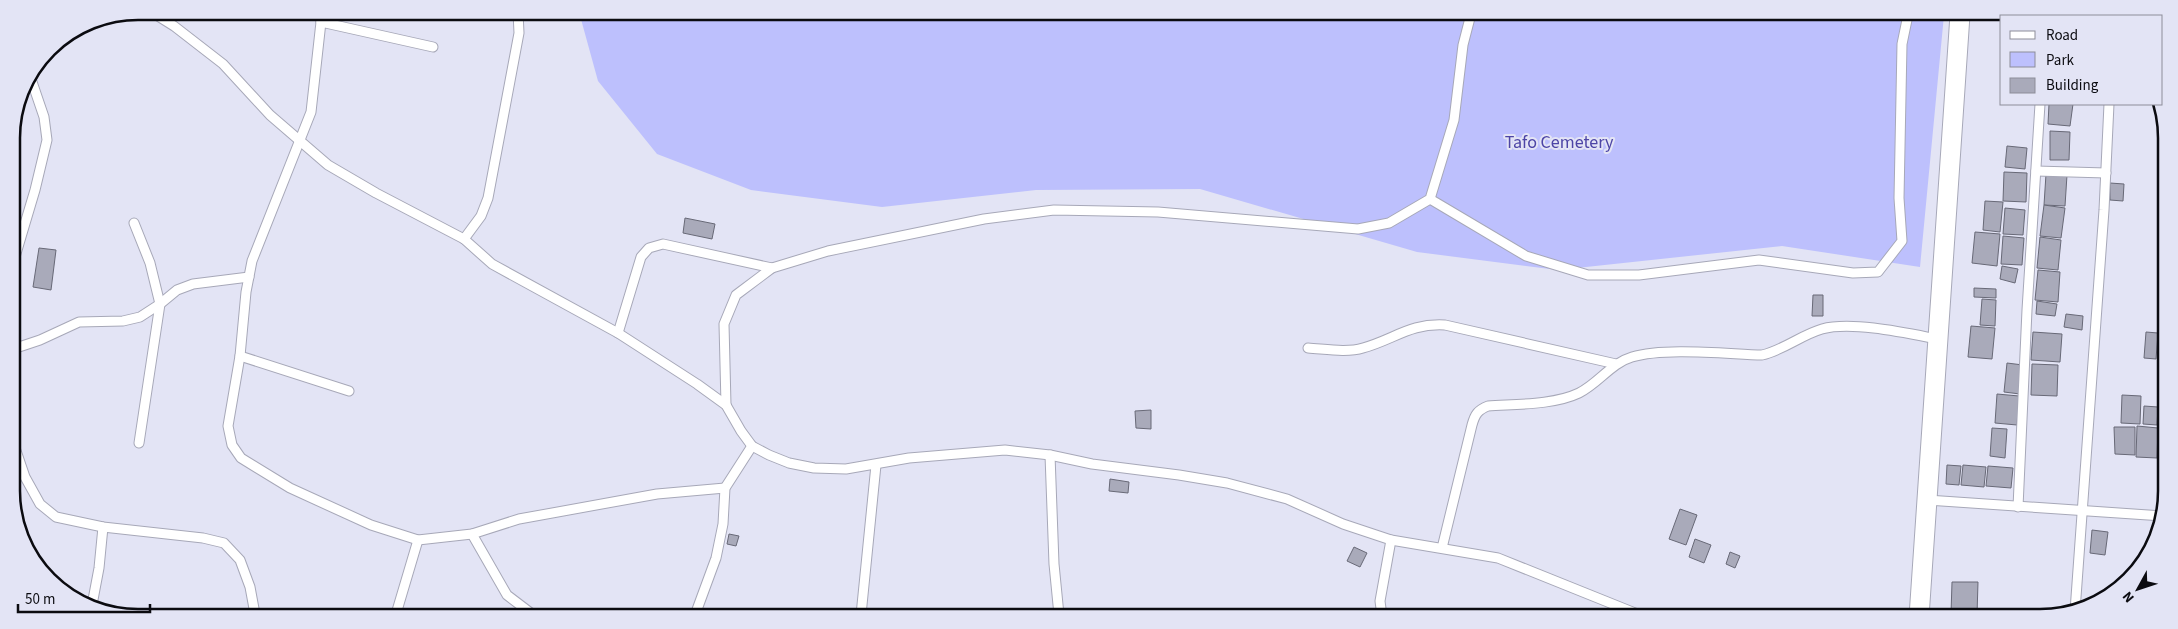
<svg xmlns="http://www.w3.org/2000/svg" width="2178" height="629" viewBox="0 0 2178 629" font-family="'Source Sans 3',sans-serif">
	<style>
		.green { fill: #bdc0fd }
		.building { fill: #a9aaba; stroke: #686977 }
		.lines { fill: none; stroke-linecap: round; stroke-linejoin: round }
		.service-casing { stroke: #a7a8b8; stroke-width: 11 }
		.minor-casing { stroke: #a7a8b8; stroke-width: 21 }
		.service { stroke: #fff; stroke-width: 9 }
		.minor { stroke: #fff; stroke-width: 19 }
		.labels { text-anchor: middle; stroke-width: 4; stroke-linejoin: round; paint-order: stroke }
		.park-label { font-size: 18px; fill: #4d45a6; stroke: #e3e4f5 }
		.rim { fill: none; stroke: #0b0b10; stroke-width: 2.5 }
	</style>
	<rect width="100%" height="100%" fill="#e3e4f5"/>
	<path class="green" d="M579,12L1944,15L1920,267L1782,246L1558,270L1417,252L1200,189L1036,190L882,207L751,190L657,154L598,81Z"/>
	<g class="building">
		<path d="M2049,104H2073L2070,126L2048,124Z"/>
		<path d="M2050,131L2070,132L2069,160H2050Z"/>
		<path d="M2007,146L2027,148L2025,169L2005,167Z"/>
		<path d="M2004,172L2027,173L2026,202L2003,201Z"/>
		<path d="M2046,174L2067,175L2065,206L2044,205Z"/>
		<path d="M2110,183L2124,184L2123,201L2110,200Z"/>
		<path d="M1985,201L2003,202L2000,232L1983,230Z"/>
		<path d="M2044,205L2065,208L2061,238L2040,236Z"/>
		<path d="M2005,208L2025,210L2023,235L2003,234Z"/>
		<path d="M685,218L715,224L712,239L683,233Z"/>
		<path d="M1975,232L2000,234L1997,266L1972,263Z"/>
		<path d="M2003,236L2024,238L2022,265L2001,264Z"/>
		<path d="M2040,237L2061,240L2058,270L2037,268Z"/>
		<path d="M39,248L56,250L51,290L33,287Z"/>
		<path d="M2002,266L2018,269L2015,283L2000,279Z"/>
		<path d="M2038,270L2060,272L2058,302L2035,300Z"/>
		<path d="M1974,288L1996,289V298L1974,297Z"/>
		<path d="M1813,295H1823V316H1812Z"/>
		<path d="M1982,299L1996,300L1995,326L1980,325Z"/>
		<path d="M2037,301L2057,304L2055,316L2036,314Z"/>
		<path d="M2066,314L2083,316L2082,330L2064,327Z"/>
		<path d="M1971,326L1995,328L1992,359L1968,357Z"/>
		<path d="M2033,332L2062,334L2060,362L2031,360Z"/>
		<path d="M2146,332L2158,333L2156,359L2144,358Z"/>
		<path d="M2007,363L2023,365L2020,394L2004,392Z"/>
		<path d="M2032,364L2058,365L2057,396L2031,395Z"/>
		<path d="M1997,394L2019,396L2017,425L1995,423Z"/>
		<path d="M2122,395L2141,396L2140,424L2121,423Z"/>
		<path d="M2144,406L2158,407L2157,425L2143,424Z"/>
		<path d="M1151,410V429L1136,428L1135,411Z"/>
		<path d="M2137,426L2158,428L2157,458L2136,457Z"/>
		<path d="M2114,427H2135V455L2115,454Z"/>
		<path d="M1992,428L2007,429L2005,458L1990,456Z"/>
		<path d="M1947,465L1961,466L1959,485L1946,484Z"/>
		<path d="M1963,465L1986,467L1984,487L1961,485Z"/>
		<path d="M1988,466L2013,468L2011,488L1986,486Z"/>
		<path d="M1110,479L1129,482L1128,493L1109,491Z"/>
		<path d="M1680,509L1697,515L1686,545L1669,539Z"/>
		<path d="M2092,530L2108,532L2105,555L2090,553Z"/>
		<path d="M729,534L739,536L736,546L727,544Z"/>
		<path d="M1695,539L1711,545L1704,563L1689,557Z"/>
		<path d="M1354,547L1367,553L1360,567L1347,561Z"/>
		<path d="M1730,552L1740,556L1735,568L1726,564Z"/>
		<path d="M1952,582H1978L1977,615L1951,614Z"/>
	</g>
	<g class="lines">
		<g class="service-casing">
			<g id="service">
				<path d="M150,11L174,26L223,64L270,115L328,165L376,193L464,239L492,264L618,333L697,384L726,405L741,431L752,446L769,455L789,463L814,468L846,469L909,458L1005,450L1050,455L1092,464L1179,475L1227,483L1287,499L1343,524L1391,540L1498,558L1645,617"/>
				<path d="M320,12L321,22L311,112L252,261L246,292L240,356L228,426L232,445L241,458L290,488L371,525L418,540L472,534L519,519L657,494L725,488"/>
				<path d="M2046,16V15"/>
				<path d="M321,22L433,47"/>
				<path d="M2036,171L2106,173"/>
				<path d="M1430,199L1526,256L1588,275H1639L1759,260L1853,273L1878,272L1902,241L1899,198L1902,44L1908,15"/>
				<path d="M134,223L150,263L160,304L139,443"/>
				<path d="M464,239L481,216L488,198L519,33L518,12"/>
				<path d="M12,267L35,190L47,140L44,117L30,76"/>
				<path d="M618,333L641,257L649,248L663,244L772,268"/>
				<path d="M1308,348C1325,349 1347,353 1363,348C1395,339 1410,323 1445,325L1616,364"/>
				<path d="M13,349L40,340L79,322L123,321L140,317L160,304L177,290L193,284L249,277"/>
				<path d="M240,356L349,391"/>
				<path d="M726,405L724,324L736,295L772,268L828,251L984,219L1054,210L1158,212L1358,229L1389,223L1430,199L1454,120L1463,45L1471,14"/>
				<path d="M13,442L25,477L40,504L56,517L103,527L203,538L224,543L240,560L250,587L255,614"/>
				<path d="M1050,455L1054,564L1059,615"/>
				<path d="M1927,500L2163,516"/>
				<path d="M2018,507L2027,310L2040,104"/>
				<path d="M472,534L507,595L532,614"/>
				<path d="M1442,548L1472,425C1475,414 1478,410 1488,406C1516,404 1554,405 1579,393C1599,383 1611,363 1632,357C1665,347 1727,354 1762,355C1784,350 1801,335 1822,329C1852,321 1906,333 1937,339"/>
				<path d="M92,605L99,568L103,527"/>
				<path d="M2075,611L2104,210L2109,104"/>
				<path d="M396,614L418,540"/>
				<path d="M695,615L716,558L723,524L725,488L752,446"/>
				<path d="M861,615L876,465"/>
				<path d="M1382,616L1380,601L1391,540"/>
			</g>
		</g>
		<g class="minor-casing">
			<path id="minor" d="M1919,617L1960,15"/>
		</g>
		<use href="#service" class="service"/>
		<use href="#minor" class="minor"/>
	</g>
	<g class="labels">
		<g class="park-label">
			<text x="1559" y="148">Tafo Cemetery</text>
		</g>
	</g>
	<path d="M0 0H2178V629H0ZM138 20H2040A118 118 0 0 1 2158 138V491A118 118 0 0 1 2040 609H138A118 118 0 0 1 20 491V138A118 118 0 0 1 138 20Z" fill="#e3e4f5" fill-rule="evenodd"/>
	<path class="rim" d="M138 20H2040A118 118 0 0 1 2158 138V491A118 118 0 0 1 2040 609H138A118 118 0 0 1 20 491V138A118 118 0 0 1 138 20Z"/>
	<rect x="2000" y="15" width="162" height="90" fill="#e3e4f5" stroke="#8d8d99"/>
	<rect x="2010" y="31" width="25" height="8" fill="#ffffff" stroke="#8d8d99"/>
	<text x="2046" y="40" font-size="15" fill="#0b0b10">Road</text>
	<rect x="2010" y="52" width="25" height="15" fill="#bdc0fd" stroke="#8d8d99"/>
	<text x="2046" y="65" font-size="15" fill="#0b0b10">Park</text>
	<rect x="2010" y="78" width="25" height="15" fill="#a9aaba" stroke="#8d8d99"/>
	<text x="2046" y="90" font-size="15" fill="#0b0b10">Building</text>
	<g transform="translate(2138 589) rotate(230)" stroke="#e3e4f5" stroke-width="4" paint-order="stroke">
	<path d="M0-4L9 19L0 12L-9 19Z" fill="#0b0b10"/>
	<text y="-8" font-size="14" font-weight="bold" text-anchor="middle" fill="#0b0b10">N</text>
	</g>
	<path d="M18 604v8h132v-8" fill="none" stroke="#0b0b10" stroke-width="2.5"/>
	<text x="25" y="604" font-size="15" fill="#0b0b10" stroke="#e3e4f5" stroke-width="4" paint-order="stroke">50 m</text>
</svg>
